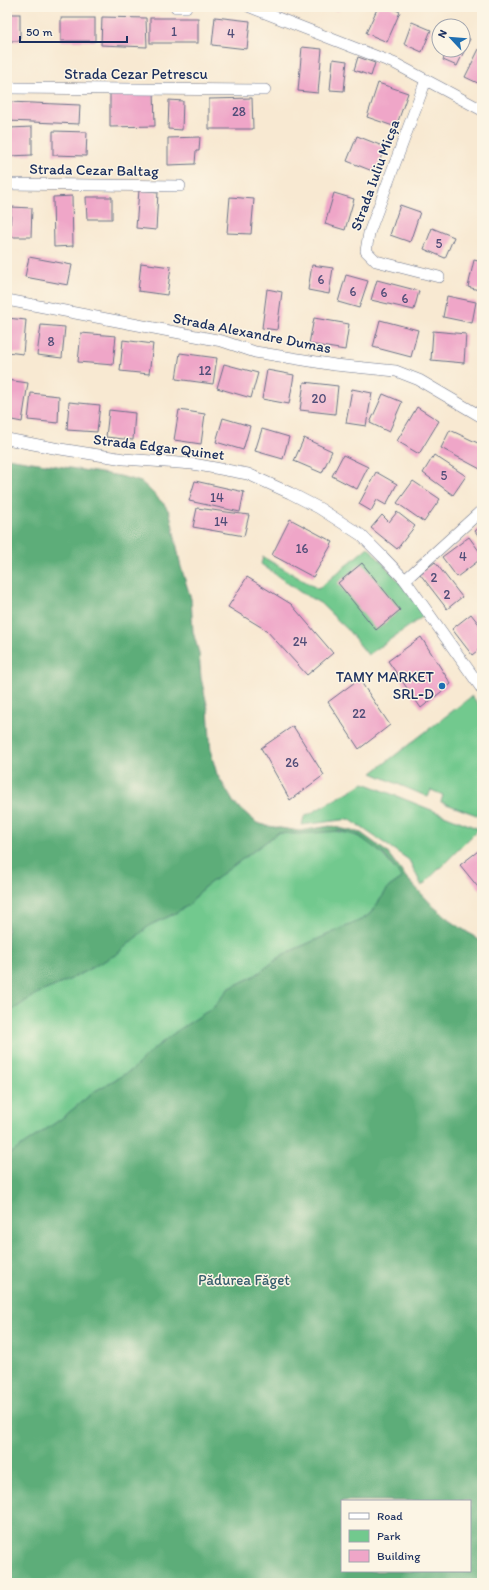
<svg xmlns="http://www.w3.org/2000/svg" width="489" height="1590" viewBox="0 0 489 1590" font-family="Itim,sans-serif">
	<style>
		.green { fill: #72c98e; stroke: #467c76 }
		.forest { fill: #5dad79; stroke: #3c6e6c; fill-rule: evenodd }
		.building { fill: #efa6c8 }
		.lines { fill: none; stroke-linecap: round; stroke-linejoin: round }
		.street-casing { stroke: #687087; stroke-width: 12 }
		.street { stroke: #fff; stroke-width: 11 }
		.poi-dot { fill: #1f6fb2; stroke: #fcf5e5; stroke-width: 1.5 }
		.labels { text-anchor: middle; stroke-width: 3; stroke-linejoin: round; paint-order: stroke }
		.number-label { font-size: 13px; fill: #504d78 }
		.street-label { font-size: 15px; fill: #1b2f5e; stroke: #fcf5e5 }
		.poi-label { font-size: 15px; fill: #1b2f5e; stroke: #fcf5e5; text-anchor: end }
		.park-label { font-size: 15px; fill: #355d6c; stroke: #fcf5e5 }
	</style>
	<rect width="100%" height="100%" fill="#fcf5e5"/>
	<filter id="ink" filterUnits="userSpaceOnUse"><feTurbulence type="fractalNoise" baseFrequency=".025" numOctaves="2"/><feDisplacementMap in="SourceGraphic" scale="8" xChannelSelector="R" yChannelSelector="G"/><feConvolveMatrix kernelMatrix="1 2 1 2 8 2 1 2 1" color-interpolation-filters="sRGB"/></filter>
	<filter id="wash" filterUnits="userSpaceOnUse"><feTurbulence type="fractalNoise" baseFrequency=".012" numOctaves="4" result="noise"/><feDisplacementMap in="SourceGraphic" scale="16" xChannelSelector="R" yChannelSelector="G"/><feGaussianBlur stdDeviation="0.9" result="paint"/><feColorMatrix in="noise" values="0 0 0 0 0 0 0 0 0 0 0 0 0 0 0 0 0 1.4 0 .05"/><feComposite in="paint" operator="in"/></filter>
	<g filter="url(#wash)">
		<rect width="100%" height="100%" fill="#f8e9d2"/>
		<g class="green">
			<path d="M368,547L397,579L425,615L368,655L347,629L320,603L300,592L261,564L263,557L318,589Z"/>
			<path d="M472,696L482,709V817L441,802L443,795L431,790L428,797L372,773Z"/>
			<path d="M364,783L479,829L422,886L409,860L349,819L302,825L304,817Z"/>
			<path d="M320,831C365,830 376,846 402,878L389,887L370,914L361,920L284,954L256,975L228,989L214,1007L177,1031L151,1051L132,1070L95,1091L61,1119L7,1156V1014L36,994L67,981L117,954L150,925L170,916L189,905L203,888L278,833L299,834Z"/>
		</g>
		<path class="forest" d="M7,458L120,476L141,482L149,489L164,504L170,513L181,567L191,599L193,632L199,653L201,678L208,709L211,753L217,774L234,803L257,823L268,826L299,831L330,826L361,833L387,852L405,876L434,907L451,921L482,942V1583H7V1156L61,1119L95,1091L132,1070L151,1051L177,1031L214,1007L228,989L256,975L284,954L361,920L370,914L389,887L402,878L384,855L359,836L340,831L299,834L278,833L203,888L189,905L170,916L150,925L117,954L67,981L36,994L7,1014ZM342,1501H470V1571H342Z"/>
		<g id="blocks">
			<g class="building">
				<path d="M326,7H339L338,11Z"/>
				<path d="M378,7H390L400,12L387,42L366,33Z"/>
				<rect x="7" y="14" width="13" height="27"/>
				<path d="M102,17L146,18L147,47L101,45Z"/>
				<path d="M215,17L250,21L247,49L212,45Z"/>
				<rect x="61" y="18" width="34" height="23"/>
				<rect x="150" y="18" width="48" height="25"/>
				<path d="M412,22L431,30L422,52L404,44Z"/>
				<path d="M463,36L470,39L457,66L443,60L447,50H463Z"/>
				<path d="M482,43V85L465,77Z"/>
				<path d="M302,47L322,49L318,93L298,91Z"/>
				<path d="M358,57L375,63L371,76L354,70Z"/>
				<path d="M333,59L347,61L344,91L330,90Z"/>
				<path d="M378,83L408,93L396,127L367,117Z"/>
				<path d="M110,90H154L155,126L110,127Z"/>
				<path d="M252,98L253,129H209V99Z"/>
				<path d="M169,100L183,101L182,130L168,129Z"/>
				<path d="M9,102L80,105L79,124L8,121Z"/>
				<path d="M32,127V155L10,156V128Z"/>
				<path d="M53,131L87,132L86,156L53,155Z"/>
				<path d="M357,136L385,147L375,172L347,161Z"/>
				<path d="M200,137L199,151H196L195,164L168,165V138Z"/>
				<path d="M139,190L158,192L156,230L136,228Z"/>
				<path d="M334,193L354,199L345,230L325,224Z"/>
				<path d="M72,196L73,246L54,247L53,197Z"/>
				<path d="M86,197H112V219H87Z"/>
				<path d="M230,197L254,199L251,234L227,233Z"/>
				<path d="M400,205L420,212L410,242L390,235Z"/>
				<path d="M11,207L32,208L31,237H10Z"/>
				<path d="M432,228L454,237L445,258L424,249Z"/>
				<path d="M29,257L72,265L68,285L25,277Z"/>
				<path d="M474,260L482,262V291L468,287Z"/>
				<path d="M141,263L171,267L167,295L138,291Z"/>
				<path d="M312,265L333,268L329,294L308,290Z"/>
				<path d="M346,275L368,281L359,308L338,302Z"/>
				<path d="M377,280L419,291L414,310L371,300Z"/>
				<path d="M267,289L282,292L277,330L262,328Z"/>
				<path d="M447,296L476,302L472,323L443,317Z"/>
				<path d="M7,318L26,320L23,354L7,352Z"/>
				<path d="M314,318L349,324L345,350L309,344Z"/>
				<path d="M380,320L418,330L411,357L373,347Z"/>
				<path d="M41,325L65,327L62,358L37,355Z"/>
				<path d="M433,331L466,334L464,363L431,360Z"/>
				<path d="M81,333L116,336L113,365L78,362Z"/>
				<path d="M123,340L153,344L149,374L120,371Z"/>
				<path d="M180,353L217,358L213,384L176,379Z"/>
				<path d="M224,364L258,373L251,398L217,388Z"/>
				<path d="M267,370L294,375L289,404L262,399Z"/>
				<path d="M7,380L28,383L22,422L7,419Z"/>
				<path d="M304,382L338,386L335,414L300,410Z"/>
				<path d="M352,389L372,393L366,426L346,423Z"/>
				<path d="M31,393L59,396L58,423L28,420Z"/>
				<path d="M383,394L402,402L389,432L370,423Z"/>
				<path d="M69,402L100,405L97,432L67,430Z"/>
				<path d="M417,407L439,421L419,454L397,441Z"/>
				<path d="M109,410L135,413L133,440L106,437Z"/>
				<path d="M179,410L205,414L201,444L174,440Z"/>
				<path d="M223,418L250,426L243,450L216,442Z"/>
				<path d="M262,429L289,437L283,459L255,451Z"/>
				<path d="M450,430L482,445V470L441,448Z"/>
				<path d="M304,438L332,451L322,473L294,461Z"/>
				<path d="M343,455L368,467L357,489L332,476Z"/>
				<path d="M434,455L466,476L453,495L423,473Z"/>
				<path d="M376,472L397,484L386,505L377,500L371,511L359,504Z"/>
				<path d="M195,481L244,492L240,512L189,501Z"/>
				<path d="M413,481L440,499L424,522L397,503Z"/>
				<path d="M197,508L249,515L244,536L193,527Z"/>
				<path d="M397,512L415,526L397,549L371,528L382,515L389,522Z"/>
				<path d="M290,519L333,542L313,577L272,555Z"/>
				<path d="M482,526V541L475,531Z"/>
				<path d="M469,537L482,555V558L457,577L442,557Z"/>
				<path d="M435,562L462,597L447,609L420,574Z"/>
				<path d="M362,563L400,610L376,630L338,583Z"/>
				<path d="M247,577L291,604L333,653L307,675L266,630L228,607Z"/>
				<path d="M471,614L482,628V647L472,655L452,629Z"/>
				<path d="M421,637L451,684L421,708L388,661Z"/>
				<path d="M359,679L390,725L359,749L328,702Z"/>
				<path d="M293,726L324,775L290,800L261,748Z"/>
				<path d="M482,848V892L460,865Z"/>
			</g>
		</g>
	</g>
	<g filter="url(#ink)">
		<use href="#blocks" fill-opacity="0" stroke="#687087" stroke-width="1"/>
		<g class="lines">
			<g class="street-casing">
				<g id="street">
					<path d="M176,7H186"/>
					<path d="M250,7L396,64L482,110"/>
					<path d="M426,80L369,233L366,251L376,261L439,277"/>
					<path d="M7,88L265,90"/>
					<path d="M7,184L180,186"/>
					<path d="M7,300L222,341L255,352L335,365L396,371L419,380L482,417"/>
					<path d="M7,439L54,448L124,459L193,464L248,474L290,493L319,508L361,535L383,557L405,580L482,689"/>
					<path d="M405,580L482,510"/>
				</g>
			</g>
			<use href="#street" class="street"/>
		</g>
	</g>
	<circle class="poi-dot" cx="442" cy="686" r="4"/>
	<g class="labels">
		<g class="number-label">
			<text x="174" y="36">1</text>
			<text x="231" y="38">4</text>
			<text x="239" y="116">28</text>
			<text x="439" y="248">5</text>
			<text x="321" y="284">6</text>
			<text x="353" y="296">6</text>
			<text x="384" y="297">6</text>
			<text x="405" y="303">6</text>
			<text x="51" y="346">8</text>
			<text x="205" y="375">12</text>
			<text x="319" y="403">20</text>
			<text x="444" y="480">5</text>
			<text x="217" y="502">14</text>
			<text x="221" y="526">14</text>
			<text x="302" y="553">16</text>
			<text x="463" y="561">4</text>
			<text x="434" y="582">2</text>
			<text x="447" y="599">2</text>
			<text x="300" y="646">24</text>
			<text x="359" y="718">22</text>
			<text x="292" y="767">26</text>
		</g>
		<g class="street-label">
			<text x="136" y="79">Strada Cezar Petrescu</text>
			<text transform="translate(94 170) rotate(1)" y="5">Strada Cezar Baltag</text>
			<text transform="translate(375 175) rotate(-70)" y="5">Strada Iuliu Micșa</text>
			<text transform="translate(252 333) rotate(11)" y="5">Strada Alexandre Dumas</text>
			<text transform="translate(159 447) rotate(7)" y="5">Strada Edgar Quinet</text>
		</g>
		<g class="poi-label">
			<text x="434" y="682">TAMY MARKET<tspan x="434" dy="17">SRL-D</tspan></text>
		</g>
		<g class="park-label">
			<text x="244" y="1285">Pădurea Făget</text>
		</g>
	</g>
	<rect width="489" height="1590" fill="none" stroke="#fcf5e5" stroke-width="24"/>
	<rect x="341" y="1500" width="130" height="72" fill="#fcf5e5" stroke="#a2a6af"/>
	<rect x="349" y="1513" width="20" height="6" fill="#ffffff" stroke="#a2a6af"/>
	<text x="377" y="1520" font-size="12" fill="#1b2f5e">Road</text>
	<rect x="349" y="1530" width="20" height="12" fill="#72c98e" stroke="#a2a6af"/>
	<text x="377" y="1540" font-size="12" fill="#1b2f5e">Park</text>
	<rect x="349" y="1550" width="20" height="12" fill="#efa6c8" stroke="#a2a6af"/>
	<text x="377" y="1560" font-size="12" fill="#1b2f5e">Building</text>
	<g transform="translate(451 38) rotate(296)"><circle r="19" fill="#fcf5e5" stroke="#a2a6af"/>
	<path d="M0-3L7 15L0 10L-7 15Z" fill="#1f6fb2"/>
	<text y="-6" font-size="11" font-weight="bold" text-anchor="middle" fill="#1b2f5e">N</text>
	</g>
	<path d="M20 36v6h107v-6" fill="none" stroke="#1b2f5e" stroke-width="2"/>
	<text x="26" y="36" font-size="12" fill="#1b2f5e" stroke="#fcf5e5" stroke-width="3" paint-order="stroke">50 m</text>
</svg>
